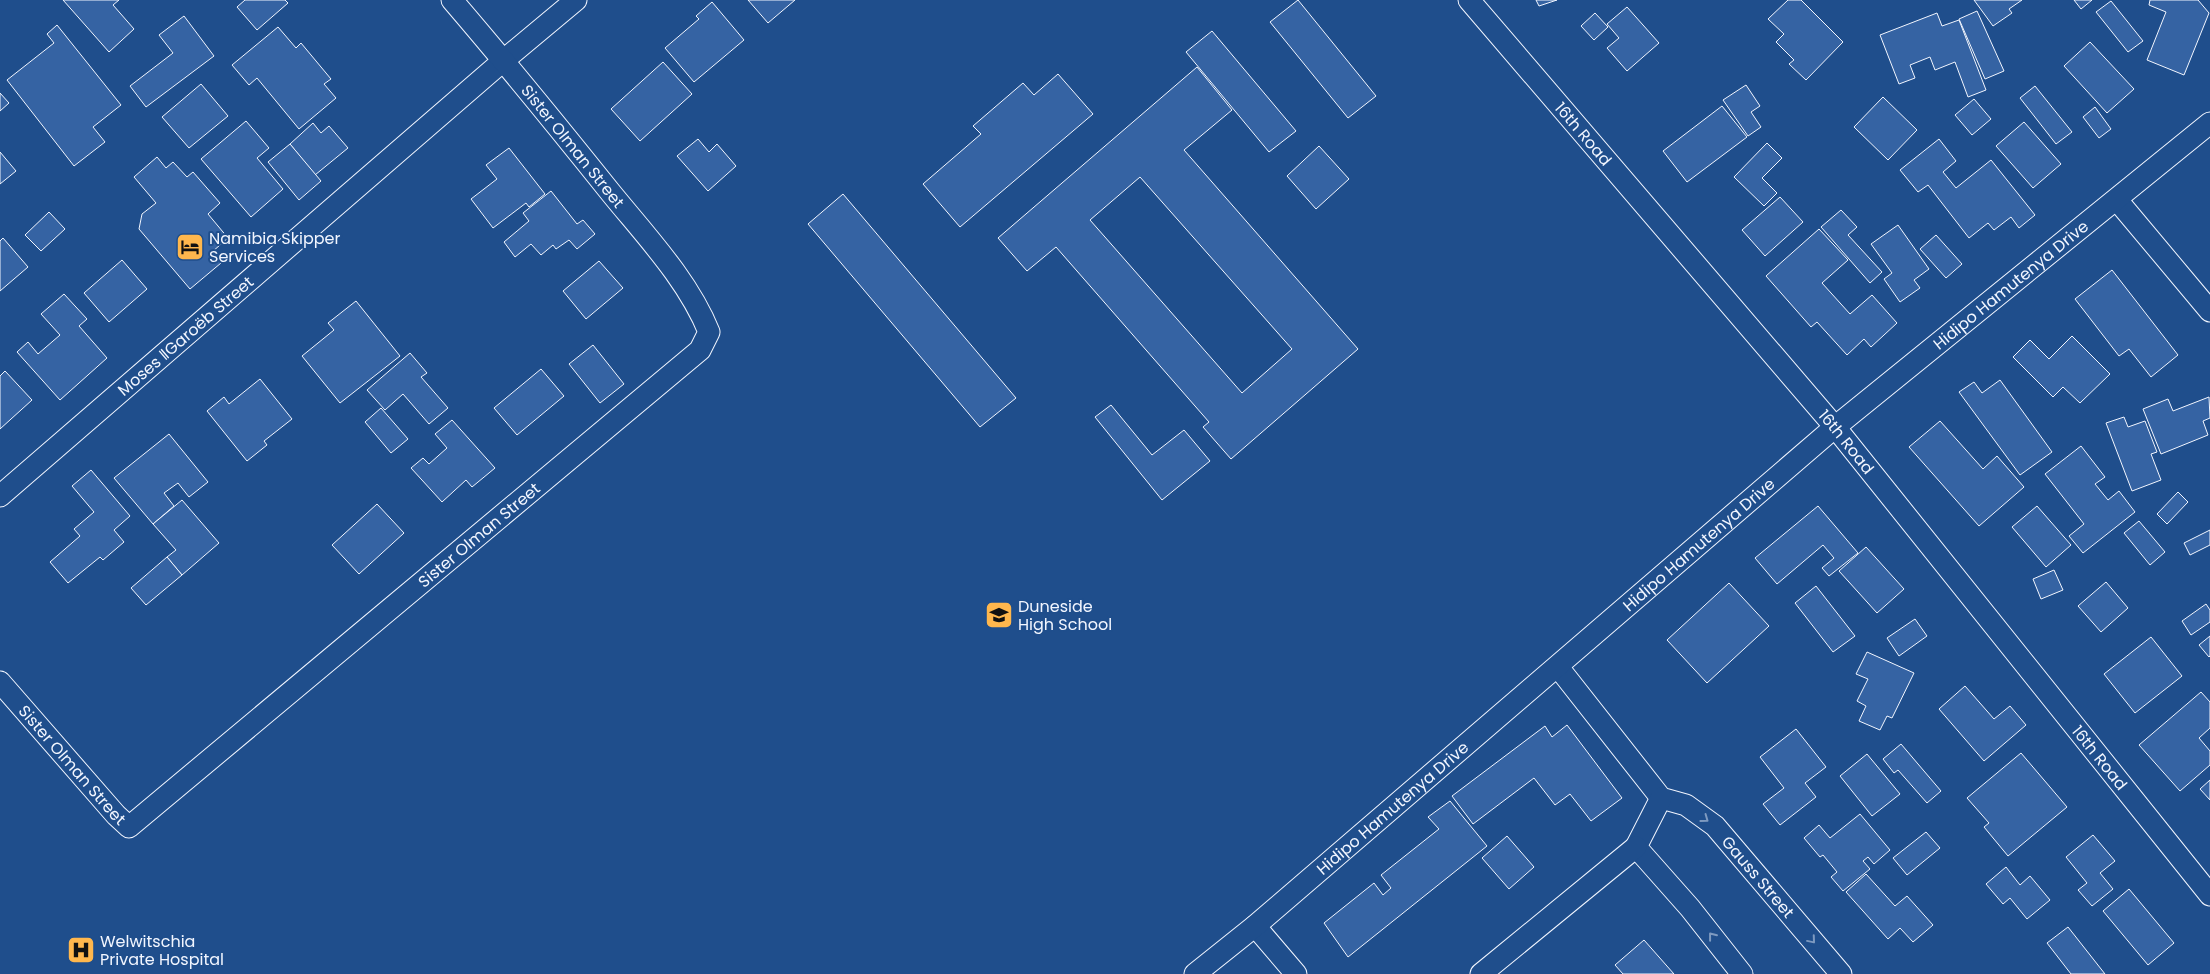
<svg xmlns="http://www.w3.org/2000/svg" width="2210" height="974" viewBox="0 0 2210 974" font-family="Poppins,sans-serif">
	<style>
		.building { fill: #3563a3; stroke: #f2f6ff; fill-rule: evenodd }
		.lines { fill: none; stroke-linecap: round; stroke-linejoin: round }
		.street-casing { stroke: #f2f6ff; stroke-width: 23 }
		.street { stroke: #1f4e8c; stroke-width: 21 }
		.oneway { stroke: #7e9ac0 }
		.labels { text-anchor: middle; stroke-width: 4; stroke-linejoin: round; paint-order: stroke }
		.street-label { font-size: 16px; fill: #f2f6ff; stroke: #1f4e8c }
		.poi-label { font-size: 16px; fill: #f2f6ff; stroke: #1f4e8c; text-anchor: start }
	</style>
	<rect width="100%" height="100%" fill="#1f4e8c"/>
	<g class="building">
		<path d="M63,0H119L113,5L134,29L109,52Z"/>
		<path d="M245,0H285L288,3L257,30L237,7Z"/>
		<path d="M748,0H795L768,23Z"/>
		<path d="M1298,0L1376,96L1348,118L1270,22Z"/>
		<path d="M1536,0H1557L1539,6Z"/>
		<path d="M1788,0H1801L1843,42L1806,80L1789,64L1794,60L1776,42L1784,34L1768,19Z"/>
		<path d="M1974,0H2022L2009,9L2012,13L1993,26Z"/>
		<path d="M2074,0H2092L2081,9Z"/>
		<path d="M2150,0H2198L2209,13L2184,75L2147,60L2166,12L2149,5Z"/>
		<path d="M2111,1L2143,41L2128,52L2096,12Z"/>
		<path d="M712,2L744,40L694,82L665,48L699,19L696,16Z"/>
		<path d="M1627,7L1659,43L1627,71L1607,48L1619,38L1607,24Z"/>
		<path d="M1977,11L2004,71L1985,79L1959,19Z"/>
		<path d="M1595,13L1608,27L1594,40L1581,26Z"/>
		<path d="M1937,13L1942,26L1959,20L1986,90L1968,97L1955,62L1935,70L1930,57L1910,65L1915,78L1899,84L1880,35Z"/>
		<path d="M184,16L214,56L146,107L130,86L173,53L159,35Z"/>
		<path d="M57,25L121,105L93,127L105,142L74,166L7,80L54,43L47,34Z"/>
		<path d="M278,27L296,48L301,43L331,79L324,84L336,98L299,129L257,78L249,85L232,65Z"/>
		<path d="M1212,31L1296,131L1269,152L1186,52Z"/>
		<path d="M2090,42L2134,89L2107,113L2064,66Z"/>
		<path d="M663,62L692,94L640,141L611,109Z"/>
		<path d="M1197,67L1232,110L1184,150L1358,349L1231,459L1203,427L1209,422L1056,247L1027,271L998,238ZM1140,177L1292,349L1242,393L1090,220Z"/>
		<path d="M1058,74L1093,114L960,227L923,184L981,134L973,126L1023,83L1034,95Z"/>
		<path d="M201,84L228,116L189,148L162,117Z"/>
		<path d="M1746,85L1760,106L1751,112L1761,127L1748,136L1723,100Z"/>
		<path d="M2035,86L2072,132L2056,144L2020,98Z"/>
		<path d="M0,93L9,103L0,111Z"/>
		<path d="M1883,97L1917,130L1888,160L1854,127Z"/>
		<path d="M1974,99L1991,119L1972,135L1955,115Z"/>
		<path d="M1722,106L1747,137L1687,182L1663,151Z"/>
		<path d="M2095,107L2111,129L2099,138L2083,117Z"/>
		<path d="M246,121L269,148L257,158L283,189L251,217L201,159Z"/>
		<path d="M2024,122L2061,164L2033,188L1996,146Z"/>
		<path d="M313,123L321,133L329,126L348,148L315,175L290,144Z"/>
		<path d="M698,139L709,152L717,144L736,166L708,191L677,156Z"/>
		<path d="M1939,139L1956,161L1943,172L1956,188L1991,160L2035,215L2019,228L2011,217L1994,230L1988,223L1969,238L1928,185L1918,192L1900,170Z"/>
		<path d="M1767,143L1782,158L1762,178L1777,193L1764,206L1734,177Z"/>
		<path d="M290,144L321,181L299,200L268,162Z"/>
		<path d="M1319,146L1349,179L1316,209L1287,176Z"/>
		<path d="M509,148L545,194L529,207L526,203L493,228L471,199L497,179L486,165Z"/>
		<path d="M0,152L16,171L0,184Z"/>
		<path d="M157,157L166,168L173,162L187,177L193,172L220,203L208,214L228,238L212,252L221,263L190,289L139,229L142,214L156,203L134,177Z"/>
		<path d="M551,191L577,224L583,220L595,234L577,249L569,240L556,249L553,245L541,255L531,244L515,257L504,242L529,221L523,213Z"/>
		<path d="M843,194L1016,398L980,427L808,224Z"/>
		<path d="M1780,197L1803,222L1765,256L1742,230Z"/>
		<path d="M1841,210L1857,227L1848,235L1882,272L1870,283L1821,227Z"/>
		<path d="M49,212L65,229L41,251L25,235Z"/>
		<path d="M1898,225L1929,269L1914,280L1920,288L1900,302L1884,279L1892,273L1871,244Z"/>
		<path d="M1819,229L1848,260L1822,283L1850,314L1872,295L1897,323L1871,347L1864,339L1847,355L1817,322L1811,327L1766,276Z"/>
		<path d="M1936,235L1962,264L1946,278L1920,249Z"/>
		<path d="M3,238L28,267L0,291V241Z"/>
		<path d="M122,260L147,289L109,322L84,293Z"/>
		<path d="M599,261L623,288L586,319L563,291Z"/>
		<path d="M2112,270L2178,355L2151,377L2129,349L2119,356L2075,299Z"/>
		<path d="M64,294L87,319L79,326L107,358L60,400L17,352L28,342L38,354L60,335L41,314Z"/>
		<path d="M356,301L400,356L340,403L302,356L334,330L328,323Z"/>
		<path d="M2072,336L2110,374L2080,403L2063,387L2053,397L2013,357L2030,340L2049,359Z"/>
		<path d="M593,345L624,384L600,403L569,364Z"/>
		<path d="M410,353L427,373L421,377L448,408L429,424L403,394L385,410L367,390Z"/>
		<path d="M541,369L564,396L517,435L494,408Z"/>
		<path d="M5,371L32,400L0,429V376Z"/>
		<path d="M260,379L292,419L264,441L267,445L247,461L207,411L224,397L229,404Z"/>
		<path d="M2000,380L2052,452L2020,475L1959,392L1974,382L1982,393Z"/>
		<path d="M2209,397L2210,418L2203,421L2208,435L2161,454L2143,409L2168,399L2173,411Z"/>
		<path d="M1111,405L1152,455L1184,430L1210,461L1162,500L1095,417Z"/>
		<path d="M381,408L408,439L391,453L365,422Z"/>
		<path d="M2124,417L2128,427L2145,421L2157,452L2151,454L2161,480L2132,491L2106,423Z"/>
		<path d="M452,420L495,468L472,487L466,480L442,502L411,468L423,458L429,464L447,448L435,434Z"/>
		<path d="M1940,421L1983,469L1997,456L2024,487L1979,526L1909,447Z"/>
		<path d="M169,434L208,482L189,497L178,483L164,493L174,506L153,524L114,478Z"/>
		<path d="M2081,446L2105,477L2095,484L2108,500L2119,491L2135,512L2083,553L2069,536L2084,524L2045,474Z"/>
		<path d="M91,470L130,516L114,530L124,542L103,560L100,557L68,583L50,562L80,536L74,529L94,512L72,486Z"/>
		<path d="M2178,492L2188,502L2167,524L2157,514Z"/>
		<path d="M182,500L219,543L182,575L167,557L176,550L153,524Z"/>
		<path d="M377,504L404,533L359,574L332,545Z"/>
		<path d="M1818,506L1858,553L1829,576L1822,568L1834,558L1823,545L1777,584L1755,558Z"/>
		<path d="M2037,506L2071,545L2046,567L2012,527Z"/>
		<path d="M2139,521L2165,552L2150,565L2124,533Z"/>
		<path d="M2210,530V545L2190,555L2184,543Z"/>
		<path d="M1866,547L1904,589L1877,613L1839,571Z"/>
		<path d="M167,557L182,575L146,605L131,588Z"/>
		<path d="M2054,570L2063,590L2041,599L2033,579Z"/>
		<path d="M2106,582L2128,608L2101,632L2078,606Z"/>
		<path d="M1729,583L1769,626L1707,683L1667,640Z"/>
		<path d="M1816,586L1855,636L1833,652L1795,603Z"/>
		<path d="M2206,604L2210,610V622L2191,635L2182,621Z"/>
		<path d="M1915,619L1927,636L1899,656L1887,638Z"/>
		<path d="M2210,636V656L2209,657L2199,645Z"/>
		<path d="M2151,637L2182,676L2135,713L2104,674Z"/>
		<path d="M1867,652L1914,673L1892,718L1887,716L1880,730L1859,721L1866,706L1857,701L1868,679L1856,674Z"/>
		<path d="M1965,686L1994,719L2010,706L2026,725L1984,761L1939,709Z"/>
		<path d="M2201,692L2210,702V728L2199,738L2210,751V765L2180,791L2139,745Z"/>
		<path d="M1567,725L1622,798L1591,821L1570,794L1555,805L1534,778L1473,824L1452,796L1545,726L1552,737Z"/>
		<path d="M1796,729L1826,767L1805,783L1816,797L1780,825L1763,804L1784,788L1760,757Z"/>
		<path d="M1901,744L1941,791L1927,803L1898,770L1894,773L1883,759Z"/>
		<path d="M2021,753L2067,807L2008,856L1984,827L1989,823L1967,798Z"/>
		<path d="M1867,754L1900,794L1872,816L1840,776Z"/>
		<path d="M2210,780V800L2200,789Z"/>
		<path d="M1450,801L1487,846L1348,957L1324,923L1374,883L1383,895L1391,888L1381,875L1439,829L1428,817Z"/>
		<path d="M1860,814L1890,850L1874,864L1868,857L1863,861L1870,869L1843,891L1831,877L1837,872L1823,855L1820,857L1804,838L1819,825L1830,838Z"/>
		<path d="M1926,832L1940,848L1907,875L1893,858Z"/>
		<path d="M2093,835L2115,861L2100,873L2113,889L2092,906L2078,890L2087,883L2066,857Z"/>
		<path d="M1507,836L1534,867L1509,889L1482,858Z"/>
		<path d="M2006,867L2020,885L2030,876L2050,900L2027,919L2010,898L2003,904L1986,884Z"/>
		<path d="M1866,874L1895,906L1907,896L1933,925L1913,942L1900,928L1888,939L1846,892Z"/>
		<path d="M2129,889L2174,943L2148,965L2103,911Z"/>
		<path d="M2068,927L2105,974H2071L2047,943Z"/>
		<path d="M1644,940L1674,974H1623L1615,965Z"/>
	</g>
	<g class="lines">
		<g class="street-casing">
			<g id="street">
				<path id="s1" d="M1469,0L1835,427L2210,895"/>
				<path d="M2117,200L2210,311"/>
				<path id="s2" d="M0,496L504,60L576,0"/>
				<path id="s3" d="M1558,667L1661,798L1686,805L1715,826L1841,974"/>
				<path id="s4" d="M0,682L116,815L129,827L700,350L709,332C688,280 646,236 611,193C559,128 506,63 452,0"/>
				<path d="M1661,798L1636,847L1690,908L1742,974"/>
				<path d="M1255,926L1296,974"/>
				<path id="s5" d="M1195,974L1255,926L1835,427L2210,123"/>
				<path d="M1481,974L1636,847"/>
			</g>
		</g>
		<use href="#street" class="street"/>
	</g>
	<defs><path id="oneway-chevron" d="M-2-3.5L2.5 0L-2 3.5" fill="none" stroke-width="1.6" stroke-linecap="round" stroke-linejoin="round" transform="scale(1.25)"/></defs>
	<g class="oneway">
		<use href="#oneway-chevron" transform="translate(1705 819) rotate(36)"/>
		<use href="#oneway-chevron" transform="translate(1712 936) rotate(-128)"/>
		<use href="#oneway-chevron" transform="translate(1812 940) rotate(50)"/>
	</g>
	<defs>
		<g id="hotel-square" transform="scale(1.4375)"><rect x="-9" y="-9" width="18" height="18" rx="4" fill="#ffb74d" stroke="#1f4e8c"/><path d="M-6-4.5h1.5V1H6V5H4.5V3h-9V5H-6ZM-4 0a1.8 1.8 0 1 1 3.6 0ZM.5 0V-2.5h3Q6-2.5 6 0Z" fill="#111"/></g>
		<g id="school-square" transform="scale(1.4375)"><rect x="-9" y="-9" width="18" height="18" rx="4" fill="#ffb74d" stroke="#1f4e8c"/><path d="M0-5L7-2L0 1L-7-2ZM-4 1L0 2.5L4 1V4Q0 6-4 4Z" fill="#111"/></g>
		<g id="hospital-square" transform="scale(1.4375)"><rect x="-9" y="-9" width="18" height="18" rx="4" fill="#ffb74d" stroke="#1f4e8c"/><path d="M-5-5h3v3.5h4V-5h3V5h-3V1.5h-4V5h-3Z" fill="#111"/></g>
	</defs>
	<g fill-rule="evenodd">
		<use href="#hotel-square" x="190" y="247"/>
		<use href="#school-square" x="999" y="615"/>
		<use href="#hospital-square" x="81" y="950"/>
	</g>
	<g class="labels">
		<g class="street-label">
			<text dy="6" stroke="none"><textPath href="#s1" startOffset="176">16th Road</textPath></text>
			<text transform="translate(573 146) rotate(51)" y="6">Sister Olman Street</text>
			<text dy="6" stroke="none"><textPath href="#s5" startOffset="1068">Hidipo Hamutenya Drive</textPath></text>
			<text dy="6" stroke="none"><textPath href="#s2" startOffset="245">Moses ǁGaroëb Street</textPath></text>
			<text dy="6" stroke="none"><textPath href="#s1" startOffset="581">16th Road</textPath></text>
			<text dy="6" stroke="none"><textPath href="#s4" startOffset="650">Sister Olman Street</textPath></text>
			<text dy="6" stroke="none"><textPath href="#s5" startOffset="662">Hidipo Hamutenya Drive</textPath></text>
			<text dy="6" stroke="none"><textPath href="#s1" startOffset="986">16th Road</textPath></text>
			<text dy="6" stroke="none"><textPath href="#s4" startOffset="110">Sister Olman Street</textPath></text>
			<text dy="6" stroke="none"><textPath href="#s5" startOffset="258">Hidipo Hamutenya Drive</textPath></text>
			<text dy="6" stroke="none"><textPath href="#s3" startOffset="295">Gauss Street</textPath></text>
		</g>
		<g class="poi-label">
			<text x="209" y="244">Namibia Skipper<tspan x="209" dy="18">Services</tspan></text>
			<text x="1018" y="612">Duneside<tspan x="1018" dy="18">High School</tspan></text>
			<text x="100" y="947">Welwitschia<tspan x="100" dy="18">Private Hospital</tspan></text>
		</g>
	</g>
</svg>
